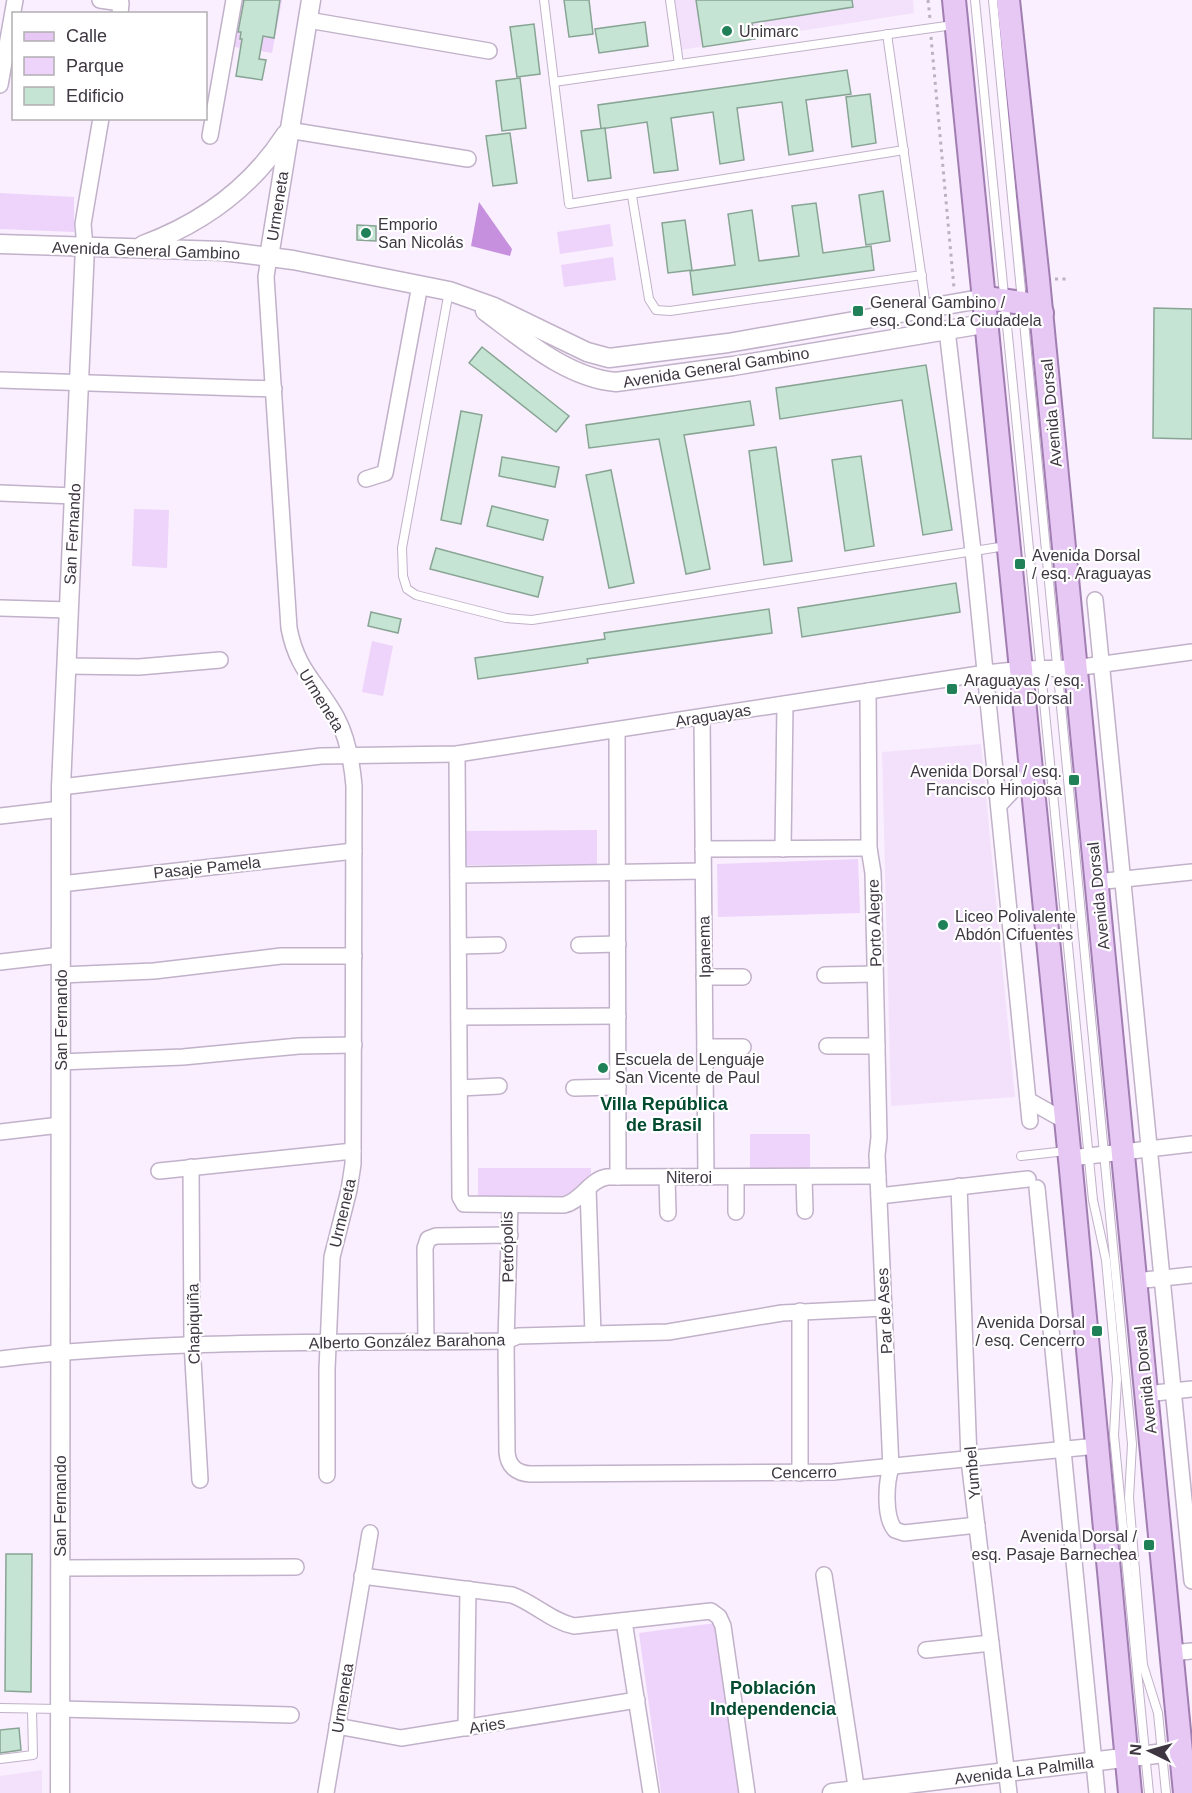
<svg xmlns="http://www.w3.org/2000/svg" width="1192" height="1793" viewBox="0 0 1192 1793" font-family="Helvetica,sans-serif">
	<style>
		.built { fill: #f3e1fb }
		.green { fill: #eed3fa }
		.water { fill: #c790de }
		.building { fill: #c6e4d3; stroke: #88a494; stroke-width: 1.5 }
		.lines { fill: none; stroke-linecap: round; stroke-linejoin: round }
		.service-casing { stroke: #c1b1c9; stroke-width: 10 }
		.minor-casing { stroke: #c1b1c9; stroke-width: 18 }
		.tertiary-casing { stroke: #c1b1c9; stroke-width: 21 }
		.primary-casing { stroke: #a17eb1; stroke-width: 26 }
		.path { stroke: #bbb2bf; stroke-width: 3; stroke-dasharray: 3 4.5; stroke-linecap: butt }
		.service { stroke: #fff; stroke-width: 8 }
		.minor { stroke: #fff; stroke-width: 15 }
		.tertiary { stroke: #fff; stroke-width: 18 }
		.primary { stroke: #e7c8f4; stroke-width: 22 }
		.poi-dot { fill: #208058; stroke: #fff; stroke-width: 2 }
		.labels { text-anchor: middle; stroke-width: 4.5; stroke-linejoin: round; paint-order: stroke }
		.poi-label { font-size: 16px; fill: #3e3741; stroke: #fff; text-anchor: start }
		.street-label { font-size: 16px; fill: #3e3741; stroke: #fff }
		.neighbourhood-label { font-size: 18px; font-weight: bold; fill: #024b30; stroke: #fff }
	</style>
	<rect width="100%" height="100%" fill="#f9effe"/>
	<g class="built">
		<path d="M674,0H913L914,13L680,50Z"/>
		<path d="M981,744L1015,1097L891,1106L882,752Z"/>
		<path d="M42,1770V1793H0V1776Z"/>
	</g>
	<g class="green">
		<path d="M237,0H282L272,53L229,46Z"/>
		<path d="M0,193L74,197V232L0,229Z"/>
		<path d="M610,224L613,246L560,254L557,232Z"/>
		<path d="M613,257L616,280L564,287L561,265Z"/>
		<path d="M134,509L169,510L167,568L132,566Z"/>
		<path d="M372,641L393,646L383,696L362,692Z"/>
		<path d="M597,830V864L463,865V831Z"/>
		<path d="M858,859L860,913L718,917L717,864Z"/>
		<path d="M750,1134H810V1170L750,1169Z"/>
		<rect x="478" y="1168" width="113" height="30"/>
		<path d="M716,1623L739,1793H661L639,1633Z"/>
	</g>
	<path class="water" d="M479,202L512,249L510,256L471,246Z"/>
	<g class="building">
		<path d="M244,0H280L274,38L263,36L259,59L266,60L262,80L236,76L242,39H240L241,32H238Z"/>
		<path d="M564,0H589L593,34L569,37Z"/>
		<path d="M696,0H852L853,7L752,23L755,39L703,47Z"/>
		<path d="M645,22L648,46L599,53L595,29Z"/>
		<path d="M534,24L540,74L517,77L510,27Z"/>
		<path d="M847,70L851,94L806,100L813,151L789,155L782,102L737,108L744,160L720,164L713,112L671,118L678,170L654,173L647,122L601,129L598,105Z"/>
		<path d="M520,78L526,128L502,131L496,81Z"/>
		<path d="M870,94L876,143L852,147L846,97Z"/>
		<path d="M605,128L611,178L588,181L581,131Z"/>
		<path d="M510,133L517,183L493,186L486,136Z"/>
		<path d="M883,191L890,241L866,245L859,195Z"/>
		<path d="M816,203L823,253L871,246L874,270L693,295L690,271L735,265L728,214L752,210L759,261L799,256L792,206Z"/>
		<path d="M685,220L692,270L668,273L662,223Z"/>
		<path d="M357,225L376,226V241L357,240Z"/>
		<path d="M1154,308L1192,309V439L1153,438Z"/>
		<path d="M482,347L569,416L556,432L469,363Z"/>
		<path d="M926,365L952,530L923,535L902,400L780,419L776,388Z"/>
		<path d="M750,401L754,425L684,435L710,569L686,574L659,439L589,448L586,425Z"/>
		<path d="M461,411L482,415L461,524L441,520Z"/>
		<path d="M776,447L792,561L764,565L749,451Z"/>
		<path d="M861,456L874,546L845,551L832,460Z"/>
		<path d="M502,457L559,467L555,487L499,476Z"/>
		<path d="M611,470L634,583L609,588L586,475Z"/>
		<path d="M492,506L548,520L543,540L487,526Z"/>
		<path d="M436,548L543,577L538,597L430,569Z"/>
		<path d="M956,583L960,612L802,637L798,608Z"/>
		<path d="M769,609L772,633L587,659L588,663L478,679L475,658L605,639L604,633Z"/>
		<path d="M371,612L401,619L398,633L368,626Z"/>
		<path d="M6,1554H32L31,1692L5,1691Z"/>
		<path d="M19,1728L21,1750L0,1753V1730Z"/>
	</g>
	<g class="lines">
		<g class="service-casing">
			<g id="service">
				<path d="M544,0L569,204L904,150"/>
				<path d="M670,0L679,64"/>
				<path d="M975,0L1093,1200L1106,1260L1117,1379L1114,1435L1149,1793"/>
				<path d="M993,0L1132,1444L1129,1498L1143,1665L1158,1713L1166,1793"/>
				<path d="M887,34L926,308"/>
				<path d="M554,82L953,25"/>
				<path d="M632,196L649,299L656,310L670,311L922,275"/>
				<path d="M449,291L402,548L403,576L407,589L416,595L506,618L532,620L1006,546"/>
				<path d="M1021,1156L1066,1151"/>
				<path d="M0,1708L60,1709"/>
				<path d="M0,1759L33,1755L32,1709"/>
			</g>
		</g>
		<g class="minor-casing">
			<g id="minor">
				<path d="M100,0L121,3L120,14"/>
				<path d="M308,20L489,51"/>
				<path d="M0,85L15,0"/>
				<path d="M288,130L468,159"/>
				<path d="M210,136L234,0"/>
				<path d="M85,247L83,224L101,118"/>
				<path d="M269,257L266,277L289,628C297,671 318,683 337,718C348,739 352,763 354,786L353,1164L349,1190L332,1257L327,1369V1475"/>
				<path d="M947,330L973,551L1030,1121"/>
				<path d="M0,380L274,389"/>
				<path d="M366,479L385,473L420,285"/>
				<path d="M0,493L74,496"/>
				<path d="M1095,600L1192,1581"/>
				<path d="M0,608L69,610"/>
				<path d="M66,666L139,667L220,660"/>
				<path d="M868,691L869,848L873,873L879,1137L877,1155L891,1468C886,1483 884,1517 895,1530L904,1533L977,1525"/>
				<path d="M702,717L706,1177"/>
				<path d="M617,730L618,1177"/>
				<path d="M457,754L460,1197L464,1204L564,1205C582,1201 589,1180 607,1177L878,1176"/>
				<path d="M61,787L321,756L457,754L986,673L1022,669L1075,668L1192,652"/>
				<path d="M999,805L1032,770"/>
				<path d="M0,816L61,809"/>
				<path d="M703,849L869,848"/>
				<path d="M783,849L785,704"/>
				<path d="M458,875L703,871"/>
				<path d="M1096,882L1192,872"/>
				<path d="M61,884L354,851"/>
				<path d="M579,945L618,944"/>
				<path d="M459,946L498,945"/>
				<path d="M0,962L61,955"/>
				<path d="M61,975L154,971L281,956H354"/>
				<path d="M825,975L875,974"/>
				<path d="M704,977H743"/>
				<path d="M459,1017L618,1016"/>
				<path d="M827,1046H877"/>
				<path d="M705,1047H743"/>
				<path d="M60,1062L183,1057L299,1046L354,1045"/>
				<path d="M460,1088L499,1086"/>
				<path d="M574,1088L618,1087"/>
				<path d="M1028,1100L1067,1122"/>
				<path d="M0,1132L60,1125"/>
				<path d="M1071,1158L1192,1144"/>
				<path d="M191,1167L192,1343L200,1480"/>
				<path d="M159,1171L353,1151"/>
				<path d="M667,1177L668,1213"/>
				<path d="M736,1177V1212"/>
				<path d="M804,1177L805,1211"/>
				<path d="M959,1186L969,1460L1009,1793"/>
				<path d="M588,1188L593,1334"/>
				<path d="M1037,1188L1097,1793"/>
				<path d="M879,1196L1028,1179"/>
				<path d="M510,1205L506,1341L507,1452C508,1466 516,1473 530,1474L833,1472L1097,1446"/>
				<path d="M1135,1281L1192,1275"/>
				<path d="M426,1342L425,1248L428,1239L436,1236L510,1235"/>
				<path d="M0,1359C168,1339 337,1343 506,1341L518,1336L668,1332L782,1313L884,1308"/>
				<path d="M1146,1394L1192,1389"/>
				<path d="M800,1473V1311"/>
				<path d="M60,1568L296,1567"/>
				<path d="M824,1575L857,1793"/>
				<path d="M362,1576L512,1595C534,1603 551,1621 574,1626L711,1611L719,1617L723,1626L747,1793"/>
				<path d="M624,1621L651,1793"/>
				<path d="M926,1650L991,1643"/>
				<path d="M1171,1653L1192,1651"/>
				<path d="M60,1709L291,1715"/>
				<path d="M337,1726L401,1738L637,1700"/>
				<path d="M466,1728L468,1589"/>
				<path d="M326,1793L370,1533"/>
			</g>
		</g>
		<g class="tertiary-casing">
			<g id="tertiary">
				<path d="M0,244L223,251L293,260L449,291L494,307L587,352L609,358L728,343L986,298"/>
				<path d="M143,245C203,223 251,188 286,134"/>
				<path d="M269,257L311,0"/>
				<path d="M485,311C523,339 567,378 616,382L733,366L989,323"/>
				<path d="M60,1793L61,787L85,247"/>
				<path d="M832,1793L1181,1751"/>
			</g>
		</g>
		<g class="primary-casing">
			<g id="primary">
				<path d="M954,0C1015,597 1075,1195 1130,1793"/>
				<path d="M1008,0L1038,280L1185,1793"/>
				<path d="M986,298L1023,303L1042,313"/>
			</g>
		</g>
		<g class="path">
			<path d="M928,0L930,19"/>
			<path d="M931,37L954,288"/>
			<path d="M1055,279H1066"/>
		</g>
		<use href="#service" class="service"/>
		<use href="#minor" class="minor"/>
		<use href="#tertiary" class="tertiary"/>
		<use href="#primary" class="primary"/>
	</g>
	<g class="poi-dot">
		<circle cx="727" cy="31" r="6"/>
		<circle cx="366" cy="233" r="6"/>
		<rect x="852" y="305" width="12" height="12" rx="3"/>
		<rect x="1014" y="558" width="12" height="12" rx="3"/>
		<rect x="946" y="683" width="12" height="12" rx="3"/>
		<rect x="1068" y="774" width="12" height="12" rx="3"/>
		<circle cx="943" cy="925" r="6"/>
		<circle cx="603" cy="1068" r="6"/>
		<rect x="1091" y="1325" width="12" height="12" rx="3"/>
		<rect x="1143" y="1539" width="12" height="12" rx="3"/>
	</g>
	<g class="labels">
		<g class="poi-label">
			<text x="739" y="37">Unimarc</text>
			<text x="378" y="230">Emporio<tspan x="378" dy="18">San Nicolás</tspan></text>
			<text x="870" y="308">General Gambino /<tspan x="870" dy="18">esq. Cond.La Ciudadela</tspan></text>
			<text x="1032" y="561">Avenida Dorsal<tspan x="1032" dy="18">/ esq. Araguayas</tspan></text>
			<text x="964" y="686">Araguayas / esq.<tspan x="964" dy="18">Avenida Dorsal</tspan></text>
			<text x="1062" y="777" text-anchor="end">Avenida Dorsal / esq.<tspan x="1062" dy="18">Francisco Hinojosa</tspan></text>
			<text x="955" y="922">Liceo Polivalente<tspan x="955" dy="18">Abdón Cifuentes</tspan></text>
			<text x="615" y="1065">Escuela de Lenguaje<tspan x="615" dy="18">San Vicente de Paul</tspan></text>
			<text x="1085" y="1328" text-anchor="end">Avenida Dorsal<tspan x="1085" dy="18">/ esq. Cencerro</tspan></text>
			<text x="1137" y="1542" text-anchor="end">Avenida Dorsal /<tspan x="1137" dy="18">esq. Pasaje Barnechea</tspan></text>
		</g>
		<g class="street-label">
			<text transform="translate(277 206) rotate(-81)" y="6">Urmeneta</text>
			<text transform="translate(146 250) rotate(2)" y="6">Avenida General Gambino</text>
			<text transform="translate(716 367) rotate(-9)" y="6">Avenida General Gambino</text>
			<text transform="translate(1051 413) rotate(-95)" y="6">Avenida Dorsal</text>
			<text transform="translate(72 534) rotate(-87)" y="6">San Fernando</text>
			<text transform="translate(322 700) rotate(58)" y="6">Urmeneta</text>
			<text transform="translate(713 715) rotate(-9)" y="6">Araguayas</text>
			<text transform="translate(207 867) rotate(-6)" y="6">Pasaje Pamela</text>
			<text transform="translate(1098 896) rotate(-96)" y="6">Avenida Dorsal</text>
			<text transform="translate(874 923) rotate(-92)" y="6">Porto Alegre</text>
			<text transform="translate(704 947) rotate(-91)" y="6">Ipanema</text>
			<text transform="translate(61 1020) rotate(-90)" y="6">San Fernando</text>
			<text x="689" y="1183">Niteroi</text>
			<text transform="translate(342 1213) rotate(-77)" y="6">Urmeneta</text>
			<text transform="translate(507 1247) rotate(-91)" y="6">Petrópolis</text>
			<text transform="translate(884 1311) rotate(-93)" y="6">Par de Ases</text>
			<text transform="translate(193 1324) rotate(-91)" y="6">Chapiquiña</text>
			<text transform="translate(407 1341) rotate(-1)" y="6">Alberto González Barahona</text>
			<text transform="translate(1145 1380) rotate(-96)" y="6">Avenida Dorsal</text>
			<text transform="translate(804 1472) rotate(-1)" y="6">Cencerro</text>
			<text transform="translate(972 1473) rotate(-95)" y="6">Yumbel</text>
			<text transform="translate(60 1506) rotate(-90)" y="6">San Fernando</text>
			<text transform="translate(342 1698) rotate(-81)" y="6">Urmeneta</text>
			<text transform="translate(487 1725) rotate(-9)" y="6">Aries</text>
			<text transform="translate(1024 1770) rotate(-7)" y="6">Avenida La Palmilla</text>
		</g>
		<g class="neighbourhood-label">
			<text x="664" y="1110">Villa República<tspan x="664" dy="21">de Brasil</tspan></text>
			<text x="773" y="1694">Población<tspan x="773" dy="21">Independencia</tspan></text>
		</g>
	</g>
	<rect x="12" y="12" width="195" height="108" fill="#ffffff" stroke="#b2afb3" stroke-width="1.5"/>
	<rect x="24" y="32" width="30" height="9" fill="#e7c8f4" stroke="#b2afb3" stroke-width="1.5"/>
	<text x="66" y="42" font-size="18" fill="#3e3741">Calle</text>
	<rect x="24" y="57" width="30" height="18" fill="#eed3fa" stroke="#b2afb3" stroke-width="1.5"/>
	<text x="66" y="72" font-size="18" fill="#3e3741">Parque</text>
	<rect x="24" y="87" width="30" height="18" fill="#c6e4d3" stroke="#b2afb3" stroke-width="1.5"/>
	<text x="66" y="102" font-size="18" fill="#3e3741">Edificio</text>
	<g transform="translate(1150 1751) rotate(275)" stroke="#ffffff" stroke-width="4.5" paint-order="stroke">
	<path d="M0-4.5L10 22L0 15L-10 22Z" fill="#3e3741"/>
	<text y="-9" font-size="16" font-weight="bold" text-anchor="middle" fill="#3e3741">N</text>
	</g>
</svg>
